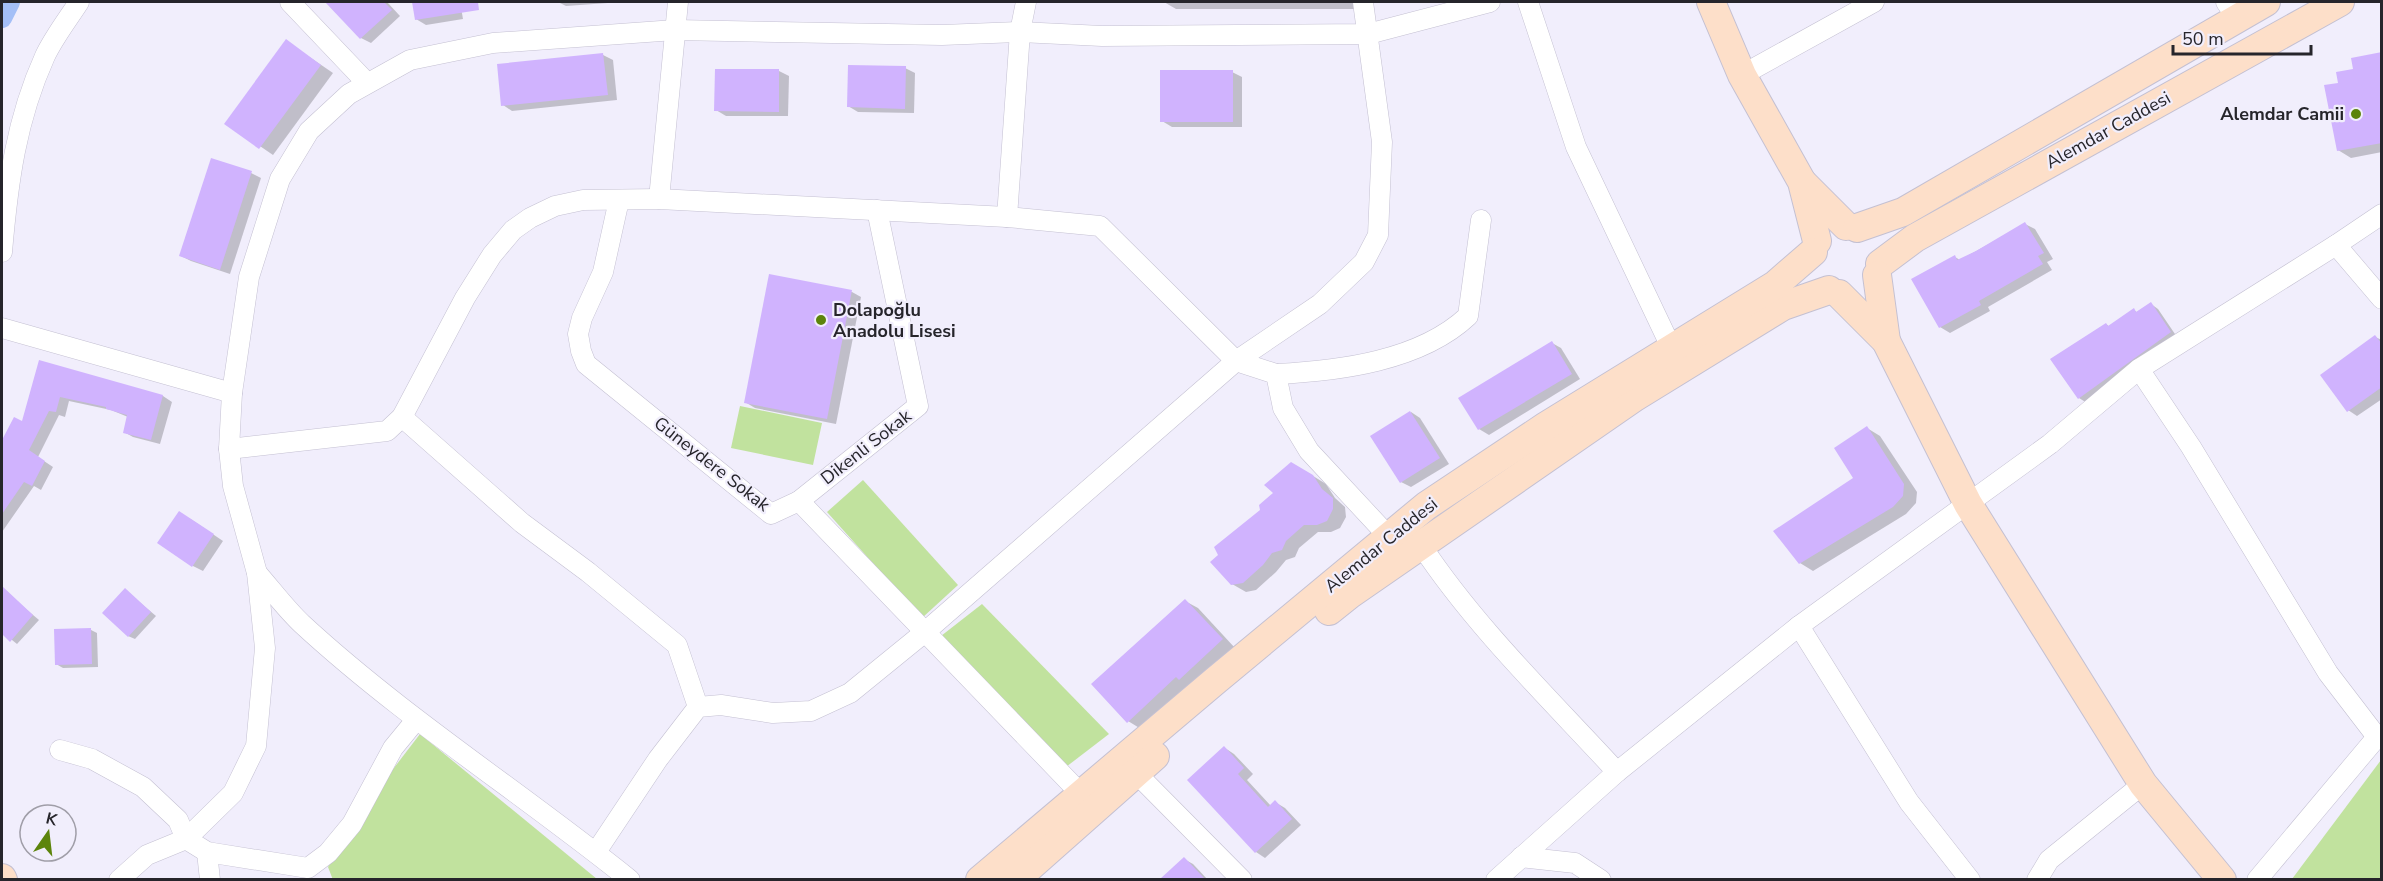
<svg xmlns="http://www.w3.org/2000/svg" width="2383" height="881" viewBox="0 0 2383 881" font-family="'Nunito Sans',sans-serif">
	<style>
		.green { fill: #c1e29e }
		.shadow { fill: #0003 }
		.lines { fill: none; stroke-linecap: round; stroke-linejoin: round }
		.canal { stroke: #a4bff7; stroke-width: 20 }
		.building { fill: #d0b3fe }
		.street-casing { stroke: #c4c0d2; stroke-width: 21 }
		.secondary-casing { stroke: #c4c0d2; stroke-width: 30 }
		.street { stroke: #fff; stroke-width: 20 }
		.secondary { stroke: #fddfc9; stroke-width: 28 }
		.poi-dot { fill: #5c840b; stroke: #f1eefc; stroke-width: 2 }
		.labels { text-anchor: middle; stroke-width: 4.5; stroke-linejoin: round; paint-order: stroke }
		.poi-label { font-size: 18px; font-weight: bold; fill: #26252b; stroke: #f1eefc; text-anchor: end }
		.street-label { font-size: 18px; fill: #26252b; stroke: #f1eefc }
	</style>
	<rect width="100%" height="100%" fill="#f1eefc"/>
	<g class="green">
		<path d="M740,406L822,423L813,465L731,448Z"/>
		<path d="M863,480L958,585L922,618L827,512Z"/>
		<path d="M982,604L1109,734L1066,767L941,636Z"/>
		<path d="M420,734L597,879L333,880L328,867L387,777Z"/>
		<path d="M2381,760V879H2292Z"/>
	</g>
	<g class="shadow">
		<path d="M327,2H387L400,16L371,43L361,38Z"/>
		<path d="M413,2H460L463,19L426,25L416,19Z"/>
		<path d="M558,2H608V3L566,6Z"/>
		<path d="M1164,2H1354V9H1176Z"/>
		<path d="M286,41L333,73L273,155L226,123Z"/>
		<path d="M2382,54V152L2351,158L2338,150L2340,84L2355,70Z"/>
		<path d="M603,55L613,60L617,100L512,111L503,105Z"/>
		<path d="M905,68L915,73L914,113L858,112L848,106Z"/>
		<path d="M779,71L789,76L788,116H726L716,110Z"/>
		<path d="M1232,72L1242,77V127H1172L1162,121Z"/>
		<path d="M251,173L261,178L230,274L191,261L181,256Z"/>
		<path d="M2025,224L2035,229L2053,259L2047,262L2052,270L1988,307L1990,311L1950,333L1940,327L1955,257L1960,260Z"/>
		<path d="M770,276L852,292L861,297L836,424L755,408L745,402Z"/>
		<path d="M2151,304L2158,309L2177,337L2087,403L2079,398L2106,324L2110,327L2134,310L2138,313Z"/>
		<path d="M2375,337L2382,340V343H2379L2382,347V399L2357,416L2348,410Z"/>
		<path d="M1552,343L1561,348L1580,379L1489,435L1479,429Z"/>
		<path d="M40,362L163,396L172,402L160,444L133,437L124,432L128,417L111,410L69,401L65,417L59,415L38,457L53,467L41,490L34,486L2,532V443L14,419L23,423Z"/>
		<path d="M1411,412L1420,418L1449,464L1411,487L1401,482Z"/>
		<path d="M1867,428L1880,436L1917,492L1916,503L1906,514L1813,571L1800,563L1856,479Z"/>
		<path d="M1305,471L1326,484L1335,498L1345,507L1346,517L1340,528L1331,532H1318L1299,548L1295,557L1286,560L1276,572L1256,590L1246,592L1232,584L1262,510Z"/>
		<path d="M189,518L223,541L203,571L193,566Z"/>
		<path d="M125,590L156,616L135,639L128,636Z"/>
		<path d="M7,593L39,620L17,644L2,632V599Z"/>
		<path d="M1185,601L1198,608L1235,648L1193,686L1189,684L1141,729L1128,721Z"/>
		<path d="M56,630H91L97,633L98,667L63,668L56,664Z"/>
		<path d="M1225,748L1234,754L1253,774L1247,780L1271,806L1275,802L1285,808L1301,825L1265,858L1256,852Z"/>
		<path d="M1184,859L1193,864L1208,880H1162Z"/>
	</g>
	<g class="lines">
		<path class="canal" d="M2,18L10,2"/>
	</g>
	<g class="building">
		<path d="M325,2H384L392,10L360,39Z"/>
		<path d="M412,2H478L479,10L415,20Z"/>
		<path d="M286,39L321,65L259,149L224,124Z"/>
		<path d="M2382,52V143L2337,151L2324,85L2338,83L2336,72L2353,69L2351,58Z"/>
		<path d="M603,53L608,95L501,106L497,64Z"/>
		<path d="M848,65L906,66L905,109L847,107Z"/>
		<path d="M715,69H779V112L714,111Z"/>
		<rect x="1160" y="70" width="73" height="52"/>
		<path d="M211,158L252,171L220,270L179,256Z"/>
		<path d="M2025,222L2044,253L2038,256L2043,264L1979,301L1981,305L1939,328L1911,279L1955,255L1957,260L1976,251Z"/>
		<path d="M769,274L852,290L827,419L744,403Z"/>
		<path d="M2151,302L2171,332L2078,399L2050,359L2106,323L2108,326L2134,308L2136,312Z"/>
		<path d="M2375,335L2382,344V387L2347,412L2320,375Z"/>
		<path d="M1552,341L1572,374L1478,430L1458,398Z"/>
		<path d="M39,360L163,395L151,440L123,433L127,415L106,409V407L60,397L56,412L49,411L29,450L45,461L32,486L24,482L2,514V440L14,417L22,421Z"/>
		<path d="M1410,411L1440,458L1400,483L1370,436Z"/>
		<path d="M1867,426L1904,484L1903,496L1893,507L1799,564L1773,531L1853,478L1834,448Z"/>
		<path d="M1291,462L1313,475L1322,489L1333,498V509L1327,521L1317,525H1304L1286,541L1282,550L1272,553L1263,565L1243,583L1231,585L1210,562L1218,555L1214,547L1260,510L1259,505L1273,493L1264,485Z"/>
		<path d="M179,511L214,534L192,567L157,543Z"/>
		<path d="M2,586L33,615L10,642L2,634Z"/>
		<path d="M125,588L151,612L128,637L102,613Z"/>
		<path d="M1185,599L1223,639L1179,680L1176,677L1127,723L1091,684Z"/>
		<path d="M91,628L92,664L55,665L54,629Z"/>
		<path d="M1224,746L1244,768L1238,774L1268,807L1275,800L1292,819L1255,853L1187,780Z"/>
		<path d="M1184,857L1205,879H1160Z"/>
	</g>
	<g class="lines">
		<g class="street-casing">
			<g id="street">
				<path d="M290,2L367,83"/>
				<path d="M1528,2L1576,147L1671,347"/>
				<path d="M2226,2L2237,18"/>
				<path d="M1742,75L1874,2"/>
				<path d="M659,199L678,2"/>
				<path d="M619,200L603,272L582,318L578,334L581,351L586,364L771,514L799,501L1081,794"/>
				<path d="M1007,217L1020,32L1026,2"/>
				<path d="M2336,245L2382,299"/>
				<path d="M2,252C8,182 16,120 45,56C54,37 68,19 79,2"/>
				<path d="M2,328L232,393"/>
				<path d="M2139,369L2191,447L2328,673L2377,737"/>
				<path d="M1276,374C1339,371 1420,361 1468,316L1481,220"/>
				<path d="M402,417L522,523L588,572L677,645L698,707"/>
				<path d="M229,449L387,431L402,417L465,298L492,255L513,230L530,218L555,206L583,200L659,199L1007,217L1100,226L1236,361L1320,304L1364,262L1378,235L1382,142L1363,2"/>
				<path d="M799,501L918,406L877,210"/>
				<path d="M1421,545C1476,628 1550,699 1617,772"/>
				<path d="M257,573C272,590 286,609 302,624C404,718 522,793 630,880"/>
				<path d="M1799,626L1909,802L1970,880"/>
				<path d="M60,750L92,759L143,787L178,820L186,839L207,852L308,868L328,853L352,824L393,748L416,720"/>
				<path d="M1136,773L1242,880"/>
				<path d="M207,852L210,880"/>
				<path d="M596,852L658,759L698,707L721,705L773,713L811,711L850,693L925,632L1236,361L1276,374L1283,408L1309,451L1389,537"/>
				<path d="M1521,857L1575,863L1601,880"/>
				<path d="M119,880L147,855L186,839L233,793L256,746L265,648L257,573L233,486L229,449L232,393L249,277L280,179L309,131L349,94L410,60L493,43L675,30L942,35L1020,32L1102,36L1368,34L1490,2"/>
				<path d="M1496,880L1617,772L1799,626L2050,444L2139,369L2336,245L2382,214"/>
				<path d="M2037,880L2049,860L2143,784"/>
				<path d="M2257,880L2377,737L2382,736"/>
			</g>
		</g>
		<g class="secondary-casing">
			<g id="secondary">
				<path d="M1711,2L1742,75L1802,182L1817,241"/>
				<path d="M1803,183L1846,226"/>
				<path d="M1857,228L1903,212L2266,2"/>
				<path d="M1880,264L1915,238L2340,2"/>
				<path d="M1877,275L1886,341"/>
				<path d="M1839,294L1886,341L1968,504L2143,784L2222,880"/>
				<path d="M1329,611L1349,595L1635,397L1783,306L1829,290"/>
				<path d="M2,878L3,880"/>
				<path d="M980,880L1215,681L1426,506L1546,426L1775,285L1813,252"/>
				<path d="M1015,880L1155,756"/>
			</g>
		</g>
		<use href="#street" class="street"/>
		<use href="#secondary" class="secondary"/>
	</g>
	<g class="poi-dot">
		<circle cx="2356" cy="114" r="6"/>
		<circle cx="821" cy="320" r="6"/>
	</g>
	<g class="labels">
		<g class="poi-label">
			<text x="2344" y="120">Alemdar Camii</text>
			<text x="833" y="316" text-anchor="start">Dolapoğlu<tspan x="833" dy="21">Anadolu Lisesi</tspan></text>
		</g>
		<g class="street-label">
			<text transform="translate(2108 130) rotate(-29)" y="6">Alemdar Caddesi</text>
			<text transform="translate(866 447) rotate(-38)" y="6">Dikenli Sokak</text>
			<text transform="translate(712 464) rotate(38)" y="6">Güneydere Sokak</text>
			<text transform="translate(1381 545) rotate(-39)" y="6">Alemdar Caddesi</text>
		</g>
	</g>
	<rect width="2383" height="881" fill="none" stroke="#26252b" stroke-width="6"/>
	<g transform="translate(48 833) rotate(14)"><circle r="28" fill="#f1eefc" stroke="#a09ea8" stroke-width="1.5"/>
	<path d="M0-4.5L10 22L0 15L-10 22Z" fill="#5c840b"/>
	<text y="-9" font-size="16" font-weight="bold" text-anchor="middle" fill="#26252b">K</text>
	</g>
	<path d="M2173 45v9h138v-9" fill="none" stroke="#26252b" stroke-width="3"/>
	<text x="2182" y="45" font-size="18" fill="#26252b" stroke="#f1eefc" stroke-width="4.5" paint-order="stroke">50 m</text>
</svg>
